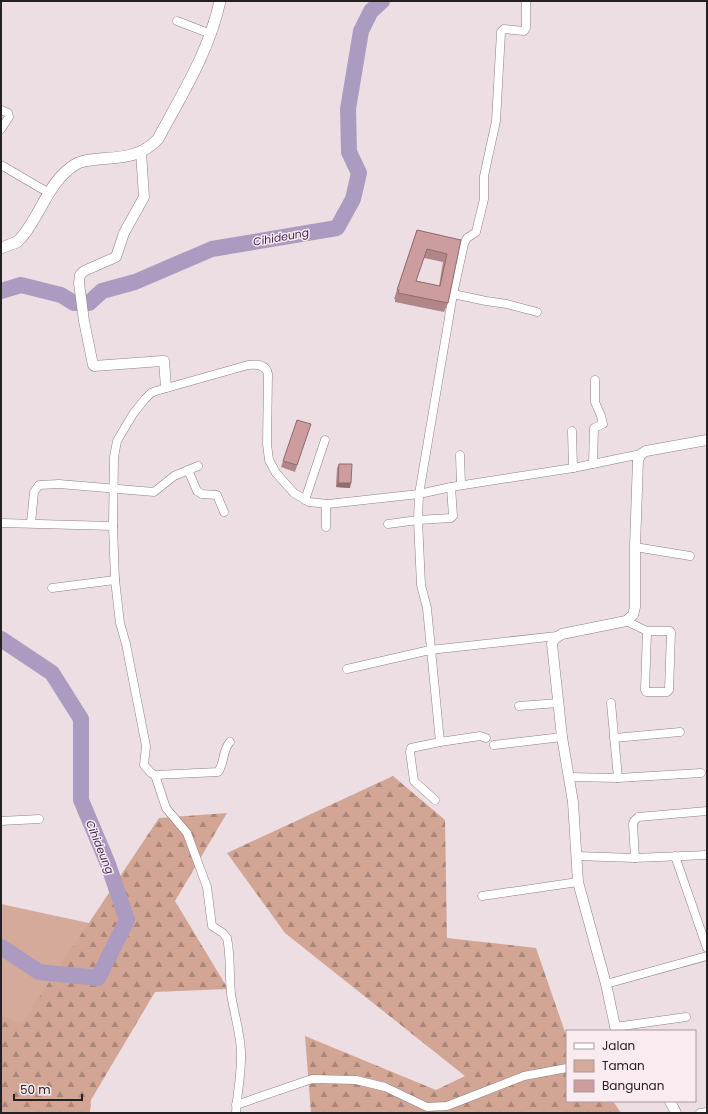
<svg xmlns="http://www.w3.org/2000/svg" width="708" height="1114" viewBox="0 0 708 1114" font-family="Poppins,sans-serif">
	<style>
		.green { fill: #d5aa9b }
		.forest { fill: url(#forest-firs) }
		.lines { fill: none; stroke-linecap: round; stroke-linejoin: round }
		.river { stroke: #ac9bc1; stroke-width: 16 }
		.minor-casing { stroke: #8e8186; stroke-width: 9 }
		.tertiary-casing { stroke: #8e8186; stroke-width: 11 }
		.secondary-casing { stroke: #8e8186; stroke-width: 12 }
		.minor { stroke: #fff; stroke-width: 8 }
		.tertiary { stroke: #fff; stroke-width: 10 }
		.secondary { stroke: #fff; stroke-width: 11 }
		.wall { fill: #b08688; fill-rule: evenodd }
		.shaded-wall { fill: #906d6f }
		.building { fill: #cd9c9e; stroke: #906d6f; fill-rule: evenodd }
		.labels { text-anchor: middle; stroke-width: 3; stroke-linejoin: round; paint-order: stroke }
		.water-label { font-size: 11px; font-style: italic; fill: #402658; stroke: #faebf1 }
	</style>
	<defs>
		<pattern id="forest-firs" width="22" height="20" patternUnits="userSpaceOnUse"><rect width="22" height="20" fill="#d2a595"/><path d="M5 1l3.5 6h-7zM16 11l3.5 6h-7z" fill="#aa8679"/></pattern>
	</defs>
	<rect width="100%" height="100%" fill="#ecdee3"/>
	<path class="green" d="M1,904L121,930L1,1113Z"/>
	<g class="forest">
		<path d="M393,776L445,820L447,938L536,948L567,1038V1101H613L621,1113H311L305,1036L436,1090L465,1076L285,933L227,853Z"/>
		<path d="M227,813L175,901L228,989L155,992L91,1100L90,1113H1V1016L22,1023L159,818Z"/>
	</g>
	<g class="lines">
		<g class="river">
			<path d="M1,291L21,285L61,295L74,303H89L102,291L135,282L212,249L337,228L353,199L359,173L349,152L348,109L361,31L371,11L382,1"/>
			<path d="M1,639L52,673L81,719V800L108,864L127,920L98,978L39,972L1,947"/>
		</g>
		<g class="minor-casing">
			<g id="minor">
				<path d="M177,21L211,34"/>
				<path d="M1,110L8,113L9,117L1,129"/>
				<path d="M1,165L49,193"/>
				<path d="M453,294L486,301L507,304L537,312"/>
				<path d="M572,431L573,468"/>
				<path d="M460,455L461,485"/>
				<path d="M593,464L594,428L603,424L601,416L595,402V380"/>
				<path d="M188,470L197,491L202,494L217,495L224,512"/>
				<path d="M305,500L325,440"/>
				<path d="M326,504V527"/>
				<path d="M1,523L113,526"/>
				<path d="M31,523L34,492L39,485L59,484L154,492L174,476L198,466"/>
				<path d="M388,524L418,520L451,518L453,516L451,487"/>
				<path d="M635,547L690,556"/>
				<path d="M52,588L115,580"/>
				<path d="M626,621L647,631H670L671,632L669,690L667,692H646L645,690L647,631"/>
				<path d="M347,669L430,650L557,636"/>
				<path d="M611,703L618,778"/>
				<path d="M519,706L558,703"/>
				<path d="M614,738L680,732"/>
				<path d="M440,742L427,608L421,585L418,520L419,494L453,294L464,244L467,238L476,232L484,199V176L496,121L501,32L504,29L524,31L526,28V1"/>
				<path d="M494,745L562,737"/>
				<path d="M155,775L218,772C225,763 222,750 230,742"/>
				<path d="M569,777L618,778L701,773"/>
				<path d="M435,800L414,781L410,752L411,748L440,742L480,736L486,738"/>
				<path d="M1,821L39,819"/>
				<path d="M576,856L635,858L707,855"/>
				<path d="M675,856L707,948"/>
				<path d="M635,858L633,824L634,821L638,817L707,811"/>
				<path d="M482,896L578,882"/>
				<path d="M606,984L707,956"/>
				<path d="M615,1027L686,1017"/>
				<path d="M236,1105L312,1079L356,1080L385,1087L427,1107L447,1106L524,1076L567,1068"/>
				<path d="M236,1113C237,1093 242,1072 241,1051C240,1032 234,1013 231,994C229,975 231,956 227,938L223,933L212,926L207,887L187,833L166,808L155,775L151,773L144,765L146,746L126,644L120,623L115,580L113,526L114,457L117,441L133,414L145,399L151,393L156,391L248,365C256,364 266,364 268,374L267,444L269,460L276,473L294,493L309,502L328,504L419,494L451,487L573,468L641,454"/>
				<path d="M700,1113L707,1112"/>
			</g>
		</g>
		<g class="tertiary-casing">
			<g id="tertiary">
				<path d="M141,152L144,197L124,233L116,257L84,271L80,275L79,283L84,321L93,365L94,366L162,361H164L166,387"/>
				<path d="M616,1031L606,984L578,882L573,802L562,737L552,644L554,639L562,634L626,621L633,615L635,607V547L638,460L641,454L646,451L707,440"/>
				<path d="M670,1101L676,1113"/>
			</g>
		</g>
		<g class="secondary-casing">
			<path id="secondary" d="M1,248L17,242L21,238C41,215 48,181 76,164C83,160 91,160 99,159C123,157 141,157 158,139C182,94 209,52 220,1"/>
		</g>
		<use href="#minor" class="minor"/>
		<use href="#tertiary" class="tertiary"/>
		<use href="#secondary" class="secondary"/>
	</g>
	<g class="wall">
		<path d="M417,230L461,240L448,303L444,312L395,302V299H394ZM424,258L443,262L439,286L416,281Z"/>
		<path d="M297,420L311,424L295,472L281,467Z"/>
		<path d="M339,464L350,488L336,487L337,468Z"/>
	</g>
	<path class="shaded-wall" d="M338,483H351L350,488L336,487Z"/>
	<g class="building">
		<path d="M417,230L461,240L448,303L398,293L399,290H397ZM427,249L447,254L440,286L416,281Z"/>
		<path d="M297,420L311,424L297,465L283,461Z"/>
		<path d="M339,464H352L351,483H338Z"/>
	</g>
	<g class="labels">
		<g class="water-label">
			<text transform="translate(281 237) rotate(-10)" y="4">Cihideung</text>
			<text transform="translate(100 847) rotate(68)" y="4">Cihideung</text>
		</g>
	</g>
	<rect width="708" height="1114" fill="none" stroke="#252022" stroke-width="4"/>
	<rect x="566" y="1030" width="130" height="72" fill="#faebf1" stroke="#a59a9e"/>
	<rect x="574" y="1043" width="20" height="6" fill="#ffffff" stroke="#a59a9e"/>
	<text x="602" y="1050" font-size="12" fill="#252022">Jalan</text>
	<rect x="574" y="1060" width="20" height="12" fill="#d5aa9b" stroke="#a59a9e"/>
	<text x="602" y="1070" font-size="12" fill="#252022">Taman</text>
	<rect x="574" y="1080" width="20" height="12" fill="#cd9c9e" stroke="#a59a9e"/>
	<text x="602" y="1090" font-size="12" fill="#252022">Bangunan</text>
	<path d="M14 1094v6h68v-6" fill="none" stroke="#252022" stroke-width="2"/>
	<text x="20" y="1094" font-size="12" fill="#252022" stroke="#faebf1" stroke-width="3" paint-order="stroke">50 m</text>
</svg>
